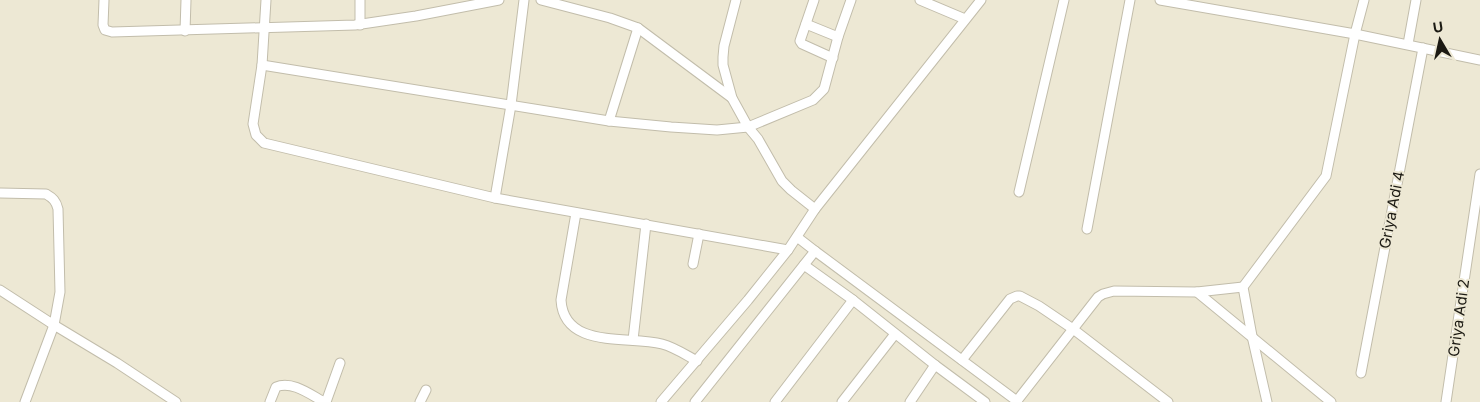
<svg xmlns="http://www.w3.org/2000/svg" width="1480" height="402" viewBox="0 0 1480 402" font-family="Inter,sans-serif">
	<style>
		.lines { fill: none; stroke-linecap: round; stroke-linejoin: round }
		.minor-casing { stroke: #c2bdab; stroke-width: 11 }
		.minor { stroke: #fff; stroke-width: 9 }
		.labels { text-anchor: middle; stroke-width: 4; stroke-linejoin: round; paint-order: stroke }
		.street-label { font-size: 15px; fill: #1c1a13; stroke: #ede8d4 }
	</style>
	<rect width="100%" height="100%" fill="#ede8d4"/>
	<g class="lines">
		<g class="minor-casing">
			<g id="minor">
				<path d="M104,0L103,25L105,30L112,32L355,25L416,16L499,0"/>
				<path d="M266,0L262,65L253,124L256,135L264,143L495,198L788,250"/>
				<path d="M360,0V25"/>
				<path d="M541,0L610,18L638,28L732,98"/>
				<path d="M736,0L724,46L723,57V65L732,98L748,127L758,139L782,181L791,190L815,209"/>
				<path d="M814,0L800,41L802,44L833,58"/>
				<path d="M920,0L965,19"/>
				<path d="M1160,0L1355,34L1364,0"/>
				<path d="M806,24L838,37"/>
				<path d="M185,31L186,0"/>
				<path d="M1408,44L1416,0"/>
				<path d="M262,65L609,121L671,127L717,130L748,127L813,100L824,89L838,37L851,0"/>
				<path d="M609,121L638,28"/>
				<path d="M1019,192L1064,0"/>
				<path d="M0,193L46,194C53,198 56,201 58,209L60,292L54,325L0,290"/>
				<path d="M495,198L511,105L524,0"/>
				<path d="M576,213L561,300C564,350 629,335 662,344C674,347 686,355 697,361"/>
				<path d="M1087,229L1130,0"/>
				<path d="M797,237L815,251L1017,401"/>
				<path d="M693,264L699,234"/>
				<path d="M804,265L853,300L935,365L985,402"/>
				<path d="M1197,292L1331,402"/>
				<path d="M633,340L646,224"/>
				<path d="M962,360L1010,299L1017,296H1020L1039,306L1073,329L1168,402"/>
				<path d="M1361,373L1423,48"/>
				<path d="M25,402L54,325L117,363L176,402"/>
				<path d="M270,402L276,387C292,380 311,395 324,402"/>
				<path d="M326,402L340,363"/>
				<path d="M420,402L426,390"/>
				<path d="M661,402L748,300L788,250L815,209L981,0"/>
				<path d="M695,402L815,251"/>
				<path d="M775,402L853,300"/>
				<path d="M842,402L895,334"/>
				<path d="M910,402L935,365"/>
				<path d="M1016,402L1098,297L1103,294L1114,291L1197,292L1243,287"/>
				<path d="M1267,402L1252,336L1243,287L1326,176L1355,34L1480,60"/>
				<path d="M1446,402L1480,174"/>
			</g>
		</g>
		<use href="#minor" class="minor"/>
	</g>
	<g class="labels">
		<g class="street-label">
			<text transform="translate(1392 210) rotate(-79)" y="5">Griya Adi 4</text>
			<text transform="translate(1459 318) rotate(-82)" y="5">Griya Adi 2</text>
		</g>
	</g>
	<g transform="translate(1440 40) rotate(351)" stroke="#ede8d4" stroke-width="4" paint-order="stroke">
	<path d="M0-4L9 19L0 12L-9 19Z" fill="#1c1a13"/>
	<text y="-8" font-size="14" font-weight="bold" text-anchor="middle" fill="#1c1a13">U</text>
	</g>
</svg>
